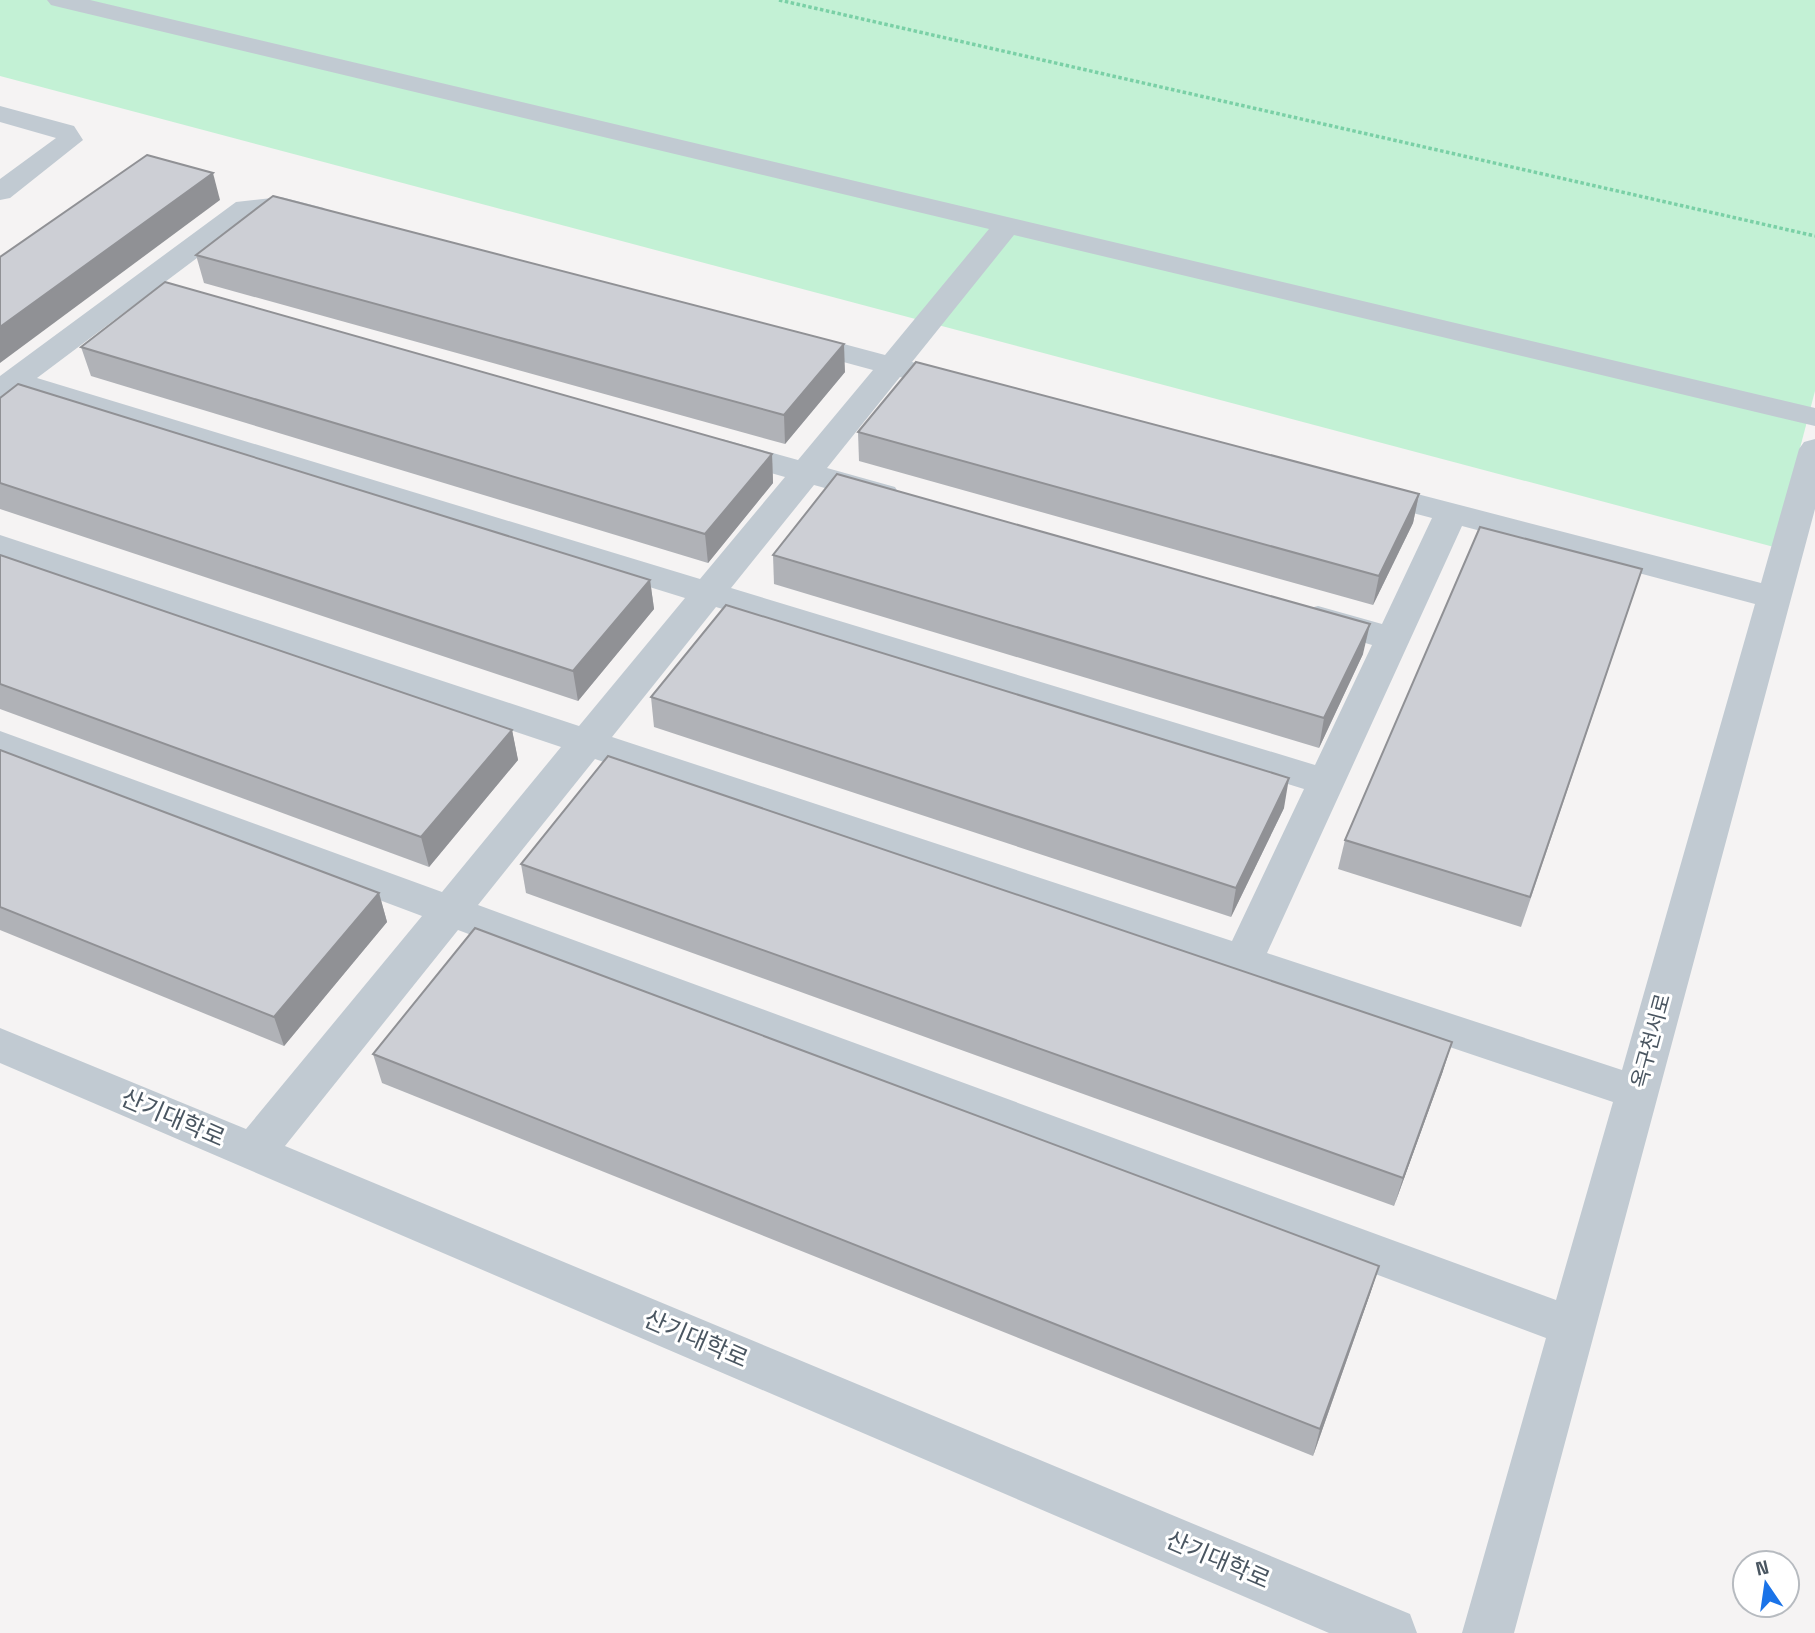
<svg xmlns="http://www.w3.org/2000/svg" width="1815" height="1633" viewBox="0 0 1815 1633" font-family="'Space Grotesk','Noto Sans KR',sans-serif">
	<style>
		.green { fill: #c3f1d5 }
		.lines { fill: none; stroke-linecap: round; stroke-linejoin: round }
		.path { stroke: #7ad0a6; stroke-width: 3.5; stroke-dasharray: 3.5 2.5; stroke-linecap: butt }
		.minor { fill: #c1cad2; fill-rule: evenodd }
		.wall { fill: #b0b2b7 }
		.shaded-wall { fill: #909195 }
		.building { fill: #cdcfd5; stroke: #909195; stroke-width: 2 }
		.labels { text-anchor: middle; stroke-width: 6; stroke-linejoin: round; paint-order: stroke }
		.street-label { font-size: 21px; fill: #4a5661; stroke: #fff }
		.near-street-label { font-size: 24px; fill: #4a5661; stroke: #fff }
	</style>
	<rect width="100%" height="100%" fill="#f5f3f3"/>
	<path class="green" d="M0,0H1815V391L1774,547L0,76Z"/>
	<g class="lines">
		<path class="path" d="M779,0L1815,236"/>
		<g class="minor">
			<path d="M47,0H90L1815,408V426L1014,235L912,362L971,377L975,384L971,391L960,393L900,377L827,468L895,487L899,494L895,501L883,504L814,485L731,588L1315,765L1372,645L1306,625L1301,617L1306,609L1318,606L1382,624L1432,518L1355,498L1351,491L1355,484L1367,481L1761,583L1799,449L1804,442L1815,439V509L1514,1633H1462L1546,1338L458,930L285,1146L1410,1614L1417,1633H1329L0,1063V1028L246,1129L422,916L0,758V731L442,892L561,747L0,558V535L579,726L685,598L18,392L0,400V376L236,202L281,197L324,208L328,214L324,220L314,222L280,213L253,216L37,378L700,579L785,477L711,456L706,449L711,442L722,439L798,460L873,370L784,346L780,340L784,334L795,331L885,355L989,229L59,7L51,5ZM1462,526L1755,604L1622,1070L1267,953ZM716,607L1304,789L1232,941L612,737ZM595,759L1613,1102L1556,1300L478,905Z"/>
			<path d="M0,106L74,126L83,140L10,198L0,200V179L56,138L0,122Z"/>
		</g>
	</g>
	<g class="wall">
		<path d="M196,255L845,372L785,444L204,283Z"/>
		<path d="M81,347L772,454L773,483L708,563L91,376Z"/>
		<path d="M0,398L650,580L654,609L578,701L0,509Z"/>
		<path d="M858,432L1419,494L1413,523L1373,605L859,461Z"/>
		<path d="M0,555L512,730L518,760L429,867L0,709Z"/>
		<path d="M773,555L1363,654L1319,748L774,584Z"/>
		<path d="M1632,599L1521,927L1338,869L1345,840Z"/>
		<path d="M651,697L1284,808L1231,917L654,727Z"/>
		<path d="M0,750L379,893L387,922L284,1046L0,930Z"/>
		<path d="M521,864L1443,1071L1394,1206L526,893Z"/>
		<path d="M373,1054L1379,1266L1370,1294L1313,1456L382,1083Z"/>
	</g>
	<g class="shaded-wall">
		<path d="M213,173L220,200L0,363V327Z"/>
		<path d="M844,344L845,372L785,444L784,415Z"/>
		<path d="M772,454L773,483L708,563L705,534Z"/>
		<path d="M1419,494L1413,523L1373,605L1379,576Z"/>
		<path d="M650,580L654,609L578,701L573,671Z"/>
		<path d="M1370,624L1363,654L1319,748L1324,718Z"/>
		<path d="M512,730L518,760L429,867L421,837Z"/>
		<path d="M1289,778L1284,808L1231,917L1236,888Z"/>
		<path d="M379,893L387,922L284,1046L274,1017Z"/>
		<path d="M1452,1042L1443,1071L1394,1206L1403,1178Z"/>
		<path d="M1379,1266L1370,1294L1313,1456L1320,1429Z"/>
	</g>
	<g class="building">
		<path d="M147,155L213,173L0,327V257Z"/>
		<path d="M273,196L844,344L784,415L196,255Z"/>
		<path d="M165,282L772,454L705,534L81,347Z"/>
		<path d="M916,362L1419,494L1379,576L858,432Z"/>
		<path d="M18,384L650,580L573,671L0,483V398Z"/>
		<path d="M837,474L1370,624L1324,718L773,555Z"/>
		<path d="M1480,527L1642,569L1530,897L1345,840Z"/>
		<path d="M0,555L512,730L421,837L0,684Z"/>
		<path d="M726,605L1289,778L1236,888L651,697Z"/>
		<path d="M0,750L379,893L274,1017L0,907Z"/>
		<path d="M608,756L1452,1042L1403,1178L521,864Z"/>
		<path d="M475,928L1379,1266L1320,1429L373,1054Z"/>
	</g>
	<g class="labels">
		<g class="street-label">
			<text transform="translate(1651 1041) rotate(-75)" y="7">옥구천서로</text>
		</g>
		<g class="near-street-label">
			<text transform="translate(173 1118) rotate(23)" y="8">산기대학로</text>
			<text transform="translate(696 1339) rotate(23)" y="8">산기대학로</text>
			<text transform="translate(1218 1560) rotate(23)" y="8">산기대학로</text>
		</g>
	</g>
	<g transform="translate(1766 1584) rotate(347)"><circle r="33" fill="#ffffff" stroke="#b7bbc0" stroke-width="2"/>
	<path d="M0-5L12 26L0 18L-12 26Z" fill="#1a73e8"/>
	<text y="-10" font-size="19" font-weight="bold" text-anchor="middle" fill="#4a5661">N</text>
	</g>
</svg>
